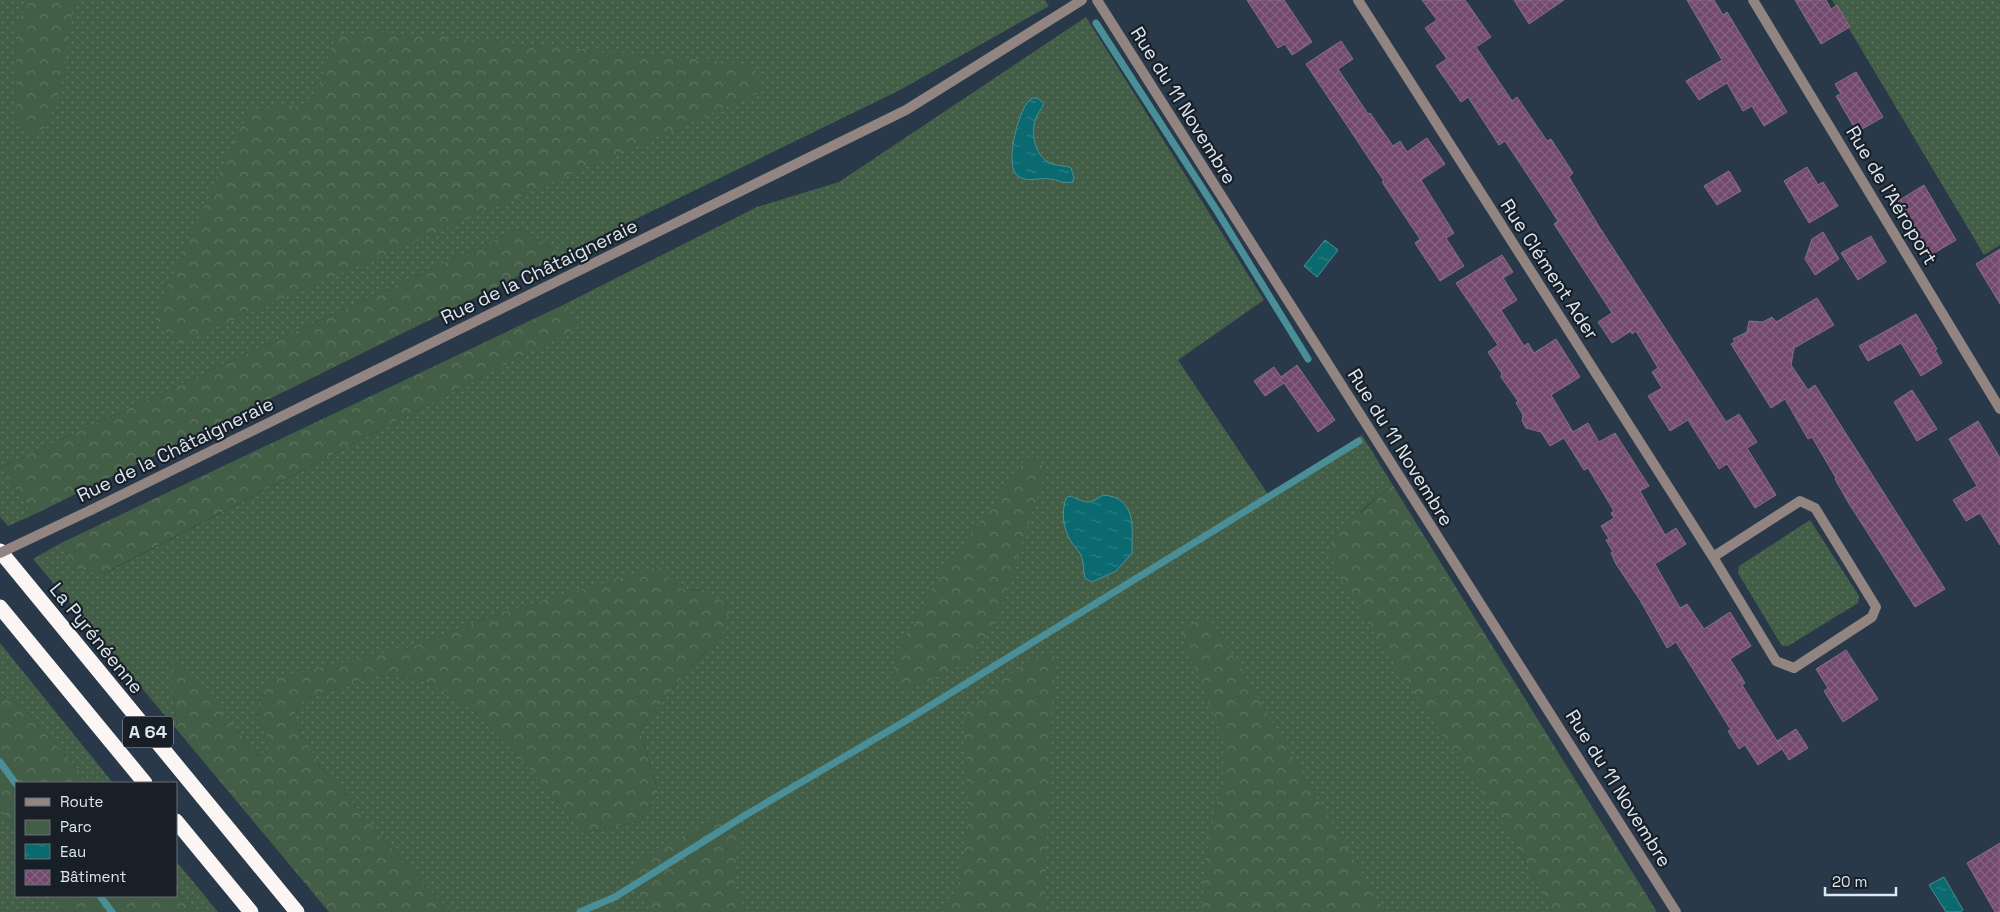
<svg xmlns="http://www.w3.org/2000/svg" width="2000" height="912" viewBox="0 0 2000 912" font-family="'Space Grotesk',sans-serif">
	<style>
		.green { fill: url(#green-dots) }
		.forest { fill: url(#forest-crowns) }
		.water { fill: url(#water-ripples); stroke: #4a8f97 }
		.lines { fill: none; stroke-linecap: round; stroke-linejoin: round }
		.stream { stroke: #4a8f97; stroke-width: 7 }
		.building { fill: url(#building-cross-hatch); stroke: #847081 }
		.street { stroke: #918481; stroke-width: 10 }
		.highway { stroke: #fbf5f3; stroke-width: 15 }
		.street-bridge { stroke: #918481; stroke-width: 10 }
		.labels { text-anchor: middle; stroke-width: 4.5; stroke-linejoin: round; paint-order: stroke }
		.shield { fill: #181f27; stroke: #a2abb5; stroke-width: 1 }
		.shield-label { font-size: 18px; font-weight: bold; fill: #dde7f2 }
		.street-label { font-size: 19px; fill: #dde7f2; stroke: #181f27 }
	</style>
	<defs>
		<pattern id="green-dots" width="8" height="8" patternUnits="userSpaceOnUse" patternTransform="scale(1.25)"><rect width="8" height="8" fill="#435e46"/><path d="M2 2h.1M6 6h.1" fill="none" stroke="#5e7561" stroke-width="1.8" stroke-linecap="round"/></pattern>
		<pattern id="forest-crowns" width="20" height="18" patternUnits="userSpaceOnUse" patternTransform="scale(1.25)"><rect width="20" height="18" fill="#435e46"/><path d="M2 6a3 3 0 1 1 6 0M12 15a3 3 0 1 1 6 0" fill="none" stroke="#5e7561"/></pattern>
		<pattern id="water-ripples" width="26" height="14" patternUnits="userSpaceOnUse" patternTransform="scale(1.25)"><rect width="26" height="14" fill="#0b6970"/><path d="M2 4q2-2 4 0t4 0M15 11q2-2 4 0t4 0" fill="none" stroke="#2e7e85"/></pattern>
		<pattern id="building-cross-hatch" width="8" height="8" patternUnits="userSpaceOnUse" patternTransform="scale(1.25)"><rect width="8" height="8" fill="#73496d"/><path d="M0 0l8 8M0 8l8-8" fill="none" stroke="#866382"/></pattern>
	</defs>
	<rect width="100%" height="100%" fill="#293949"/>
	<g class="green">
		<path d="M0,0H1045L1049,6L900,90L562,255L520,228L1,467L33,515L8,526L0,517Z"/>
		<path d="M1832,0H2000V245L1984,255Z"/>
		<path d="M1086,17L1264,300L1178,360L1268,494L1362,435L1392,484L1360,512L1513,839L1552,912H451L413,873L319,764L295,723V713L304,700L376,675L418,679L448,692L474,712L542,782L583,833L641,821L658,791L640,730L682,677L722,633L706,590L681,589L500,613L414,646L261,693L257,709L258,720L265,728L268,743V749L259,756L237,730L172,690L178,731L33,559L61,543L76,569L104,574L577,327L563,305L757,207L839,182Z"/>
		<path d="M1810,520L1859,596L1858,603L1788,646H1782L1738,573L1739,566Z"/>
		<path d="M0,643L113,783H90L23,707L0,694Z"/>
		<path d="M0,807L16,832V896H56L62,912H0Z"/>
		<path d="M176,861L218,912H193L176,891Z"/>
	</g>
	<g class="forest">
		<path d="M27,0H74L62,85L47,127L30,134L17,120L16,30Z"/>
		<path d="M374,31L729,62L754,67L763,91L178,344L155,321L167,287L248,112L288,105L308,107L321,79L335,37Z"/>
		<path d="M520,228L562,255L33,515L1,467Z"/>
		<path d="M563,305L578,327L103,574L76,569L61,543Z"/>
		<path d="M1026,458H1039L1045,474L997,621L966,663L909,690L891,679L897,651L942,571L1004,490Z"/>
		<path d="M1392,484L1657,912H1552L1513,839L1393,662L1337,574L1330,549L1339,532Z"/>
		<path d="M658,567L681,589L706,590L731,607L722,633L682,677L640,730L658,792L641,821L583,833L542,782L474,712L448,692L418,679L376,675L304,700L295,713V723L319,764L413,873L451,912H329L178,731L172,690V666L174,655L259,756L268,749V743L265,728L258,720L257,709L261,693L267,683L279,677L414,646L500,613Z"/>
		<path d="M1203,619L1214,624L1385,912H1202L1205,858L1223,777V738L1181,635L1188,626Z"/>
		<path d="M1055,652L1044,912H946L945,907L958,887L968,829L967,768L963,717L987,691L1025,664Z"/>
		<path d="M0,694L23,707L90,783H16V832L0,807Z"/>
		<path d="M724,814L740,827L734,882L745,912H653L628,879L639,861Z"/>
		<path d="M176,891L193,912H62L56,896H176Z"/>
	</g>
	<g class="water">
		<path d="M1032,98H1037L1044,103C1042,109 1037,114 1035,120C1031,136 1035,157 1052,164C1058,166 1065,165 1071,168L1074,178L1072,182C1062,184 1059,180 1050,179C1038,177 1025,184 1016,174C1005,162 1019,105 1032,98Z"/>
		<path d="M1325,240L1338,250L1317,277L1304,266Z"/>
		<path d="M1103,495C1137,498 1132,526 1132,553L1116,571L1092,582L1085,578C1083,570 1084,563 1081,555C1079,551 1075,547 1072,543C1063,529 1061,513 1066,498L1071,496C1085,503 1089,505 1103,495Z"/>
		<path d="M1944,877L1963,910L1960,912H1946L1929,885Z"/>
	</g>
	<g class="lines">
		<g class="stream">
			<path d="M1096,23L1217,211L1308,359"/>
			<path d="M0,762L16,784"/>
			<path d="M100,896L112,912"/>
			<path d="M580,912L615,897L744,816L907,720L1359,441"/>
		</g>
	</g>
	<g class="building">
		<path d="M1247,0H1284L1312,42L1292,55L1285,44L1278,48Z"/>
		<path d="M1422,0H1465L1491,37L1476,47L1512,101L1517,97L1547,141L1551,139L1573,173L1569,177L1598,225L1726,422L1739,414L1757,442L1747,448L1776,495L1755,508L1727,464L1719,469L1688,420L1670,431L1648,396L1662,388L1652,372L1658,368L1636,331L1632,334L1631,331L1612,343L1598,322L1612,313L1554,224L1558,221L1535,186L1505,141L1499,145L1468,97L1461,102L1436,66L1447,59L1425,28L1437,20Z"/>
		<path d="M1514,0H1564L1529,24Z"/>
		<path d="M1687,0H1714L1723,15L1727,12L1787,112L1764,126L1752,106L1743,111L1727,83L1699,100L1686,81L1722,60Z"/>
		<path d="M1795,0H1826L1831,9L1837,5L1850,27L1821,44Z"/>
		<path d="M1341,41L1353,59L1338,69L1368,114L1370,113L1393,146L1400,141L1407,152L1427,138L1445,164L1421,180L1454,233L1446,238L1464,266L1440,281L1415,243L1420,239L1382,182L1384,181L1306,64Z"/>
		<path d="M1856,72L1883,117L1857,132L1836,96L1841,94L1835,84Z"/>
		<path d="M1807,167L1818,185L1823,182L1838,206L1809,223L1784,181Z"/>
		<path d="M1729,171L1741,191L1717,205L1704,186Z"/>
		<path d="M1924,185L1956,240L1931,255L1898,201Z"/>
		<path d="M1823,232L1839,259L1815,275L1805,259L1812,239Z"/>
		<path d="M1871,236L1886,262L1858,280L1841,253Z"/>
		<path d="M2000,249V304L1976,264Z"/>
		<path d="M1502,255L1513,272L1503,278L1517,300L1501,310L1524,346L1528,343L1534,353L1556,339L1580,377L1551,395L1573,432L1588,423L1599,442L1615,433L1649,486L1640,491L1665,535L1676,528L1686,544L1655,564L1680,608L1687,604L1704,629L1730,612L1751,646L1730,659L1745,683L1742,685L1782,749L1758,765L1745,745L1739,749L1728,731L1731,730L1676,642L1667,648L1640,600L1616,564L1611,553L1613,552L1606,540L1609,539L1601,526L1614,518L1611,513L1614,511L1588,468L1584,470L1564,438L1550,446L1541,432L1526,428L1522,421L1523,415L1516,403L1518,401L1501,377L1502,374L1488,352L1498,345L1456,283Z"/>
		<path d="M1817,298L1834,325L1794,348L1791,365L1808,390L1815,385L1945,589L1915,607L1848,502L1835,479L1836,478L1812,437L1808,439L1785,399L1771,408L1731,344L1735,342L1733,339L1747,332L1749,321L1763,322L1772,317L1776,322Z"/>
		<path d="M1916,314L1937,349L1935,350L1942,363L1921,376L1901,343L1868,361L1859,346Z"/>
		<path d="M1297,365L1335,420L1318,432L1284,383L1265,396L1254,381L1274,367L1281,377Z"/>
		<path d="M1912,390L1937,429L1917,441L1894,402Z"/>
		<path d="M1978,421L2000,458V545L1980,513L1966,521L1953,500L1977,486L1949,439Z"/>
		<path d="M1846,650L1878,699L1843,722L1824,691L1828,688L1816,669Z"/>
		<path d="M1796,729L1808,748L1789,760L1777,741Z"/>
		<path d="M2000,843V912H1995L1967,863Z"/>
	</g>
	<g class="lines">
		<g class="street">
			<path d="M1097,0L1676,912"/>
			<path d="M1358,0L1713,557L1776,661L1794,668L1872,617L1876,607L1815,508L1800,501L1713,557"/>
			<path d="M1753,0L2000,409"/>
			<path d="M91,510L906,110L1082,0"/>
		</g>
		<g class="highway">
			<path d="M0,551L297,912"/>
			<path d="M0,607L145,783"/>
			<path d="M176,821L251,912"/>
		</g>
		<path class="street-bridge" d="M0,553L91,510"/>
	</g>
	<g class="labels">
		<rect class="shield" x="123" y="716.5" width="50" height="31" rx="4"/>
		<g class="shield-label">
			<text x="148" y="738">A 64</text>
		</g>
		<g class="street-label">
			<text transform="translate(1184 105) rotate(58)" y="7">Rue du 11 Novembre</text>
			<text transform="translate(1892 195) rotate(59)" y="7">Rue de l'Aéroport</text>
			<text transform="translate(1550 269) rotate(57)" y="7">Rue Clément Ader</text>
			<text transform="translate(539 271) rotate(-26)" y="7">Rue de la Châtaigneraie</text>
			<text transform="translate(1401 447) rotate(58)" y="7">Rue du 11 Novembre</text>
			<text transform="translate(175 449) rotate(-26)" y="7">Rue de la Châtaigneraie</text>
			<text transform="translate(97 638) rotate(51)" y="7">La Pyrénéenne</text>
			<text transform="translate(1619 788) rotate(58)" y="7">Rue du 11 Novembre</text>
		</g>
	</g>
	<rect x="15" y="782" width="162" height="115" fill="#181f27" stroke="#676f78"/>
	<rect x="25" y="798" width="25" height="8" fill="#918481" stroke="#676f78"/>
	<text x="60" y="807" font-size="15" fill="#dde7f2">Route</text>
	<rect x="25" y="820" width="25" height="15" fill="#435e46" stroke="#676f78"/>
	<text x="60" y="832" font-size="15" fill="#dde7f2">Parc</text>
	<rect x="25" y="844" width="25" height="15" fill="url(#water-ripples)" stroke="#676f78"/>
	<text x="60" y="857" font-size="15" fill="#dde7f2">Eau</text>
	<rect x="25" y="870" width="25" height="15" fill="url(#building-cross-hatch)" stroke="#676f78"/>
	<text x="60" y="882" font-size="15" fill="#dde7f2">Bâtiment</text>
	<path d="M1825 887v8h71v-8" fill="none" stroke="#dde7f2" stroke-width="2.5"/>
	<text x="1832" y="887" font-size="15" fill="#dde7f2" stroke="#181f27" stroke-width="4" paint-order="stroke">20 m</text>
</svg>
